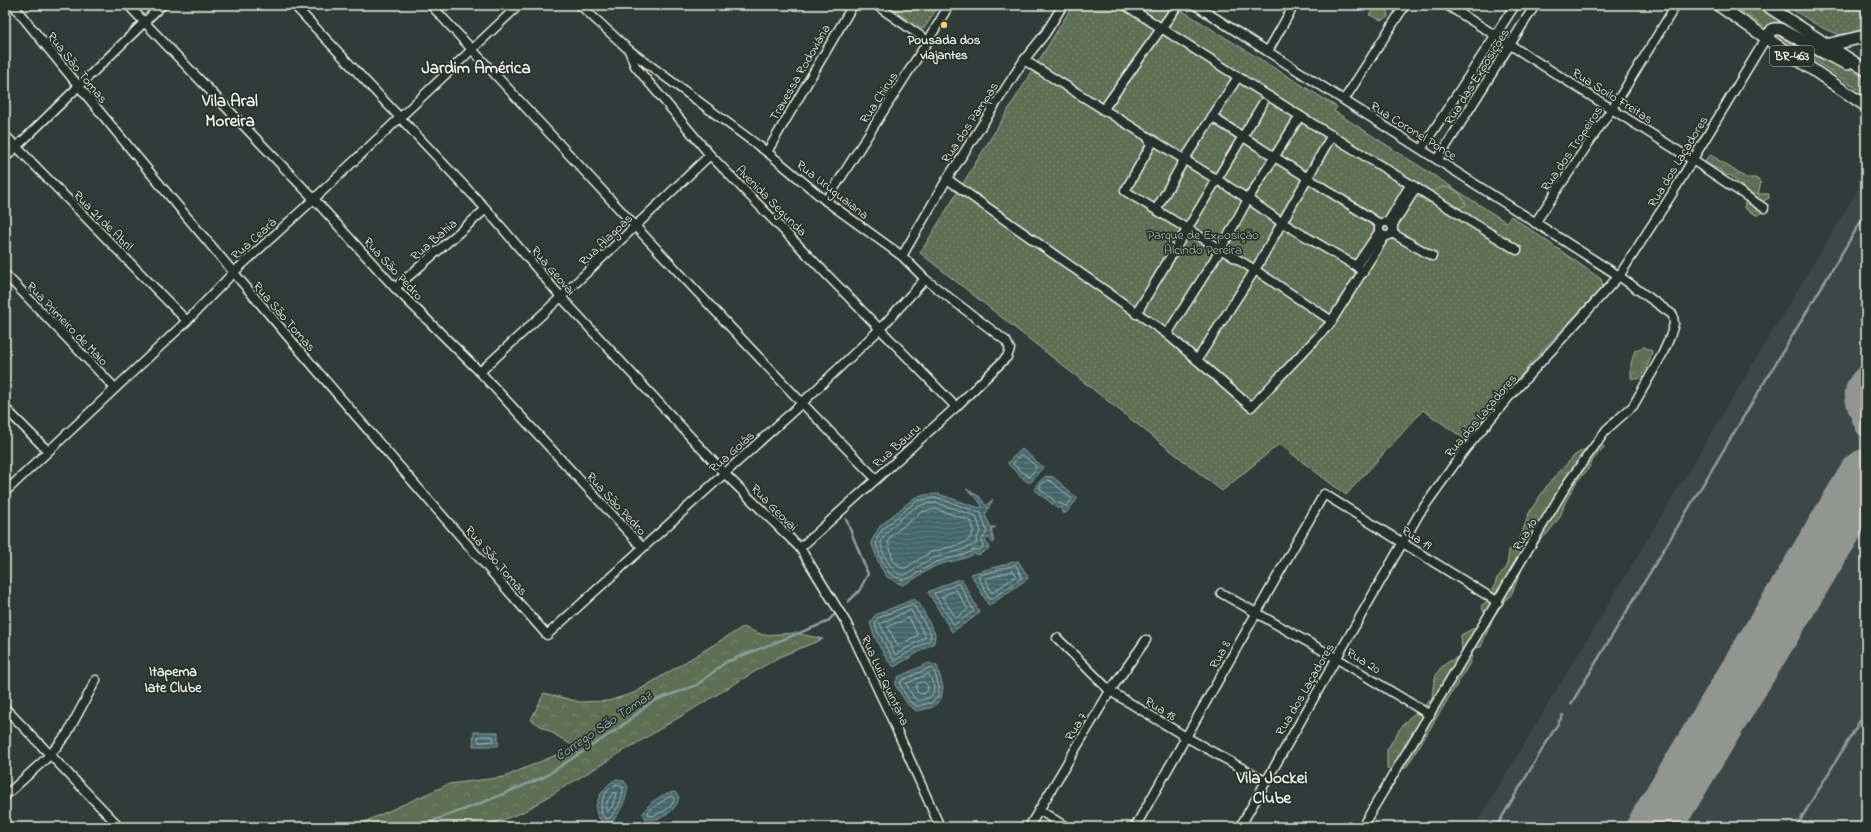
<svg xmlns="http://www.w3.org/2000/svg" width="1871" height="832" viewBox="0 0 1871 832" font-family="'Indie Flower',sans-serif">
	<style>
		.built { fill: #3a4648 }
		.grass { fill: url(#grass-dots); stroke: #a8b09d }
		.forest { fill: url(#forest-crowns); stroke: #a8b09d }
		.water { fill: url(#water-rules); stroke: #8a9e9c }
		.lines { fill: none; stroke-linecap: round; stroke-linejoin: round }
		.shore { stroke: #adb9b6; stroke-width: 1 }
		.stream { stroke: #8a9e9c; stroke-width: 2.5 }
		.taxiway { stroke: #929690; stroke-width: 22 }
		.runway { stroke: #929690; stroke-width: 54 }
		.minor-casing { stroke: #f4f1e8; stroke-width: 11 }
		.major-casing { stroke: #f4f1e8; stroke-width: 14 }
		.highway-casing { stroke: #f4f1e8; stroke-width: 15 }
		.minor { stroke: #26332d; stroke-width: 8 }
		.major { stroke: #26332d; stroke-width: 11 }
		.highway { stroke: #26332d; stroke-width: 12 }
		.poi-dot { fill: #ffd166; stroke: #26332d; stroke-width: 1.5 }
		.labels { text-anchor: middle; stroke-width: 3.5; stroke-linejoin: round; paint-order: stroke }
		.shield { fill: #26332d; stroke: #b6b8b0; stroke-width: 1 }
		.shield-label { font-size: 12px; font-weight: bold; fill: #f4f1e8 }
		.poi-label { font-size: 13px; font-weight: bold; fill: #f4f1e8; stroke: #26332d }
		.street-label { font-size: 13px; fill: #f4f1e8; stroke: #26332d }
		.park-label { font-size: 13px; fill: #b8bdac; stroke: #26332d }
		.neighbourhood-label { font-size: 14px; font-weight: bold; fill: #f4f1e8; stroke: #26332d }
		.water-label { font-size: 14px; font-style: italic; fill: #adb9b6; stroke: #26332d }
		.district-label { font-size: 17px; font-weight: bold; fill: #f4f1e8; stroke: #26332d }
	</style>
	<defs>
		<pattern id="grass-dots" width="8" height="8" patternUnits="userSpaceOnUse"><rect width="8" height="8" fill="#5d7052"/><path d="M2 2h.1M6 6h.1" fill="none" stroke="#75856b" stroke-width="1.8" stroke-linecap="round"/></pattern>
		<pattern id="forest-crowns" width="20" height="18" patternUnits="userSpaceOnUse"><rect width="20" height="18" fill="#5d7052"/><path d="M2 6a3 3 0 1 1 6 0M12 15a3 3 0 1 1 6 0" fill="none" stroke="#75856b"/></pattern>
		<pattern id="water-rules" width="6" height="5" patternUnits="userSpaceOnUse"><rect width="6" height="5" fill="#43666a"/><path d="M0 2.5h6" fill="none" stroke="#5f7c7f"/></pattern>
	</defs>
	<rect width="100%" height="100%" fill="#2f3c39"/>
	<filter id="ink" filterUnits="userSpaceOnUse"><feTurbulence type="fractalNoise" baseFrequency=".025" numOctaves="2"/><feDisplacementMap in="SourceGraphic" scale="8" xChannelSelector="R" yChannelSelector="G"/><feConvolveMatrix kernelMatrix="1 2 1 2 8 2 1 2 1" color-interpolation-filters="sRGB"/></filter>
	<g filter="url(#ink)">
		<path class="built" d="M1866,176V827H1474L1746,375Z"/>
		<g class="grass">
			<path d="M888,5H939L924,29L921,28Z"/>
			<path d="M1073,5H1173L1337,107L1334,111L1506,222L1511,216L1601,279L1603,286L1538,355L1466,440L1423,410L1346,495L1279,444L1222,491L920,253Z"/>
			<path d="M1732,5H1756L1826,49L1784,24L1777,22L1766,28Z"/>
			<path d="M1786,5H1866V26C1859,30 1853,34 1846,35C1831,36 1799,14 1786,5Z"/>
			<path d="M1776,32L1866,78V95L1775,34Z"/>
		</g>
		<g class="forest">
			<path d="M1376,5H1388V17L1382,20L1369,15Z"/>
			<path d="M1711,155L1746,178H1756L1761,183L1758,194H1769V198L1762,202L1747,193L1740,184L1731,176L1723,174L1720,170L1705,163L1706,159Z"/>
			<path d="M1443,187C1457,188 1461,193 1466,205L1460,208L1437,197L1434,198L1433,203L1425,202L1422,198L1416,197L1412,201L1419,188L1427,190L1426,194Z"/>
			<path d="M1749,201L1761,207L1762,212L1758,216L1744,208L1745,202Z"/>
			<path d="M1644,347L1652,351C1650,362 1646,371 1639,379L1631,378V363L1635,350Z"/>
			<path d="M1599,441L1604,447L1593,460L1587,471L1577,481L1565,503L1560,517L1547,534L1541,539L1524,564L1511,595L1505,600L1493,618L1481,647L1474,648L1470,663L1406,768L1397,770L1387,769V750L1399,730L1409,718L1432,699C1434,672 1437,666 1462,655L1461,635L1478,626L1485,614L1481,606L1491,597L1497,578L1507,567L1509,550L1519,542L1529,513L1548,484L1575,455Z"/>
			<path d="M743,627L763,635L795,633L823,639L779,657L523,812L484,827H353L449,784L504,777L575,747L531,720L544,693L580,702L608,701L634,693Z"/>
		</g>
		<g class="water">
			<path d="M1022,449L1043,467L1031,482H1027L1008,464L1009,461Z"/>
			<path d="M1046,476L1053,477L1078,498L1066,513H1062L1061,508H1057L1034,489L1037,484Z"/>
			<path d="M966,489L979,496L986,506L993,499L985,515L991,527H996L991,529L994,542L993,543L988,537L985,542L989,545V548L979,555L974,554C963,560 951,561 938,565C925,570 916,580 902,585L887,577L880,566L871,542L880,526L914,498L924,495L938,494L980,508L982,506L976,497Z"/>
			<path d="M1017,561L1019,562L1028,577L1027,579L989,606L971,574Z"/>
			<path d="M956,580H962L980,613L952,632L928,592Z"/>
			<path d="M914,599L919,603L935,634L934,643L894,667C885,660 873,635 870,623L875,615Z"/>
			<path d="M929,663L937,666L943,687L941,699L933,707L917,711L908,705L895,685L898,677Z"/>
			<path d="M474,732H498V746H473Z"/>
			<path d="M617,779L624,781L628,786C626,800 621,811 612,822L602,823C600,819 597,815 596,811C595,799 606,784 617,779Z"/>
			<path d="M675,792L679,797C677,811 660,822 646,819L643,814C647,803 663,793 675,792Z"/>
		</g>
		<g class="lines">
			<g class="shore">
				<path d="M1020,455H1023L1037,467L1029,477L1013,464Z"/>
				<path d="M1048,480L1051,481L1072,499L1067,506L1057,503L1040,489V486Z"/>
				<path d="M938,498L981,513L987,532L982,540L983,547L979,550H973L966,554L936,562L910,578L903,580L890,574L883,564L876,544L878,536L883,529L916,501Z"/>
				<path d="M937,503L976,516L981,531L977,537L976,544C972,545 967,548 962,550C948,554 934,556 922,564C916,567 911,574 903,575C893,576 880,550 881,542C883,533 910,509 919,506C924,503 931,504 937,503Z"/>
				<path d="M936,509L971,521L974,530L970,539L962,544L931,552L905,568H901L893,560L888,541L891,536L921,512Z"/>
				<path d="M1016,565L1022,578L992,599H989L978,576Z"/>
				<path d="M1013,571L1016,574V576L993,592H991L986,579Z"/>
				<path d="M958,584L960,585L974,611L954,625L934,594Z"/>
				<path d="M956,590L968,609L956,618L942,597Z"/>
				<path d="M913,604L931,634L930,640L894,661L877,630L875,623L878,618Z"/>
				<path d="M911,610L926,637L895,655L880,624Z"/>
				<path d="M909,618L918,635L898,646L888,627Z"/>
				<path d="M930,668L934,670L939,687L938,697L931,703L917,706L910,702L900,685L901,681Z"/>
				<path d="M929,674L934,687L933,694L928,698L918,701L914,698L906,684Z"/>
				<circle cx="922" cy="688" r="6"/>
				<path d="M479,736H493L494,741L479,742L478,740Z"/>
				<path d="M617,784L623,787C624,798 617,810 610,818L605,819C596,808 604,789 617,784Z"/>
				<path d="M616,793L612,807L607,812C603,805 609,799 613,793Z"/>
				<path d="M672,796L674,798C674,808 662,812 653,816L648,815L649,810L669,797Z"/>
			</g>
			<g class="stream">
				<path d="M846,519L868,574L859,591L848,602"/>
				<path d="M1571,704L1866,213"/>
				<path d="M416,827L479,804L544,777L619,728L653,701L697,685L726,662L827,622L838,611"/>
				<path d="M1496,827L1563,715"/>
				<path d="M1796,827L1866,711"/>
			</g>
			<g class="taxiway">
				<path d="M1866,376C1847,391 1859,408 1866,426"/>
				<path d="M1863,481L1866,471"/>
			</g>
			<path class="runway" d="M1654,827L1866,476"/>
			<g class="minor-casing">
				<g id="minor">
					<path d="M13,5C186,220 365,429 547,635L802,403L881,328L925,279"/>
					<path d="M128,5L314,199L395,288L480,372L642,547"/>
					<path d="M294,5L486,209L561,297L724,473L800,548L847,624L890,715L940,827"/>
					<path d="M431,5L635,226L802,403L876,479"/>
					<path d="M580,5L629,50L767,152L826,201L902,256L925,279L1006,341L1010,349L1007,357L956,407L800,548"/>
					<path d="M876,5L928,41"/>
					<path d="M1125,5L1300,116L1517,250"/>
					<path d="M1195,5L1619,276L1673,315L1674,324L1670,337L1662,355L1633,406L1607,429L1569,481L1362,827"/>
					<path d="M1447,5L1691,159L1764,208"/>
					<path d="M629,50L635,66L710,155L956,407"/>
					<path d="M1268,51L1294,5"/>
					<path d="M1024,60L1248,199L1281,222L1356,266L1363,273"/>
					<path d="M1344,100L1405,5"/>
					<path d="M1103,110L1178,5"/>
					<path d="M1212,117L1380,224"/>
					<path d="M5,135L187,321"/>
					<path d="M1148,138L1151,145L1125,191L1255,270L1332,321"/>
					<path d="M1422,148L1515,5"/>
					<path d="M767,152L853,5"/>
					<path d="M5,158L162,5"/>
					<path d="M1438,159L1535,5"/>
					<path d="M947,179L1167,334L1251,407L1329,325L1385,236"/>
					<path d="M826,201L928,41L949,5"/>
					<path d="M1156,210L1184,160L1238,77"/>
					<circle cx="1386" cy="229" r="7"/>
					<path d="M1388,222L1410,185"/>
					<path d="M1535,223L1619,98L1676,5"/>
					<path d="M1392,226L1416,188"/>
					<path d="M1392,233L1432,256"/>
					<path d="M902,256L947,179L1024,60L1045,34L1063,5"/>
					<path d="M1356,266L1379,232"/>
					<path d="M5,274L115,388"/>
					<path d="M395,288L486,209"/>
					<path d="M1136,314L1263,103"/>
					<path d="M1167,334L1221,249L1248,199L1300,116"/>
					<path d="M1197,360L1255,270L1332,135"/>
					<path d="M480,372L561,297L710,155"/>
					<path d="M5,408L48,451"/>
					<path d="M5,492L187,321L233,273L314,199L519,5"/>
					<path d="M1221,593L1336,658L1430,715"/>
					<path d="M1057,638L1110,691L1186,737L1265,781"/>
					<path d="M5,708L115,822"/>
					<path d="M5,796L50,755L67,734L96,680"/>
					<path d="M1039,810L1066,827"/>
					<path d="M1029,827L1110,691L1146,640"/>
					<path d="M1135,827L1324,494L1498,602"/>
					<path d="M1240,827L1419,514L1464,451L1509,397L1619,276L1672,194L1766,38"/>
				</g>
			</g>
			<g class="major-casing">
				<g id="major">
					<path d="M1718,5L1866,106"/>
					<path d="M1766,5L1866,70"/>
					<path d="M1766,38L1773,29H1780L1830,56L1847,64"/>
				</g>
			</g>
			<g class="highway-casing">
				<path id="highway" d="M1828,45L1866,36"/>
			</g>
			<use href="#minor" class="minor"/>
			<use href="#major" class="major"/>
			<use href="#highway" class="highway"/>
		</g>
	</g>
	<circle class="poi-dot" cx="944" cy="25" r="4"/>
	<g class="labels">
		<rect class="shield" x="1770" y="46" width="44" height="20" rx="3"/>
		<g class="shield-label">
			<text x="1792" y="60">BR-463</text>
		</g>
		<g class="poi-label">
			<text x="944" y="44">Pousada dos<tspan x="944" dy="15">viajantes</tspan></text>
		</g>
		<g class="street-label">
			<text transform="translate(78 67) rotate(51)" y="5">Rua São Tomas</text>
			<text transform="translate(799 72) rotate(-60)" y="5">Travessa Rodoviária</text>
			<text transform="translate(1476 76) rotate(-58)" y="5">Rua das Exposições</text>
			<text transform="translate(1613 95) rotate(32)" y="5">Rua Soilo Freitas</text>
			<text transform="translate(878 97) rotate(-57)" y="5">Rua Chirus</text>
			<text transform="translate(969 122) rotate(-57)" y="5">Rua dos Pampas</text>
			<text transform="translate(1414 130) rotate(32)" y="5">Rua Coronel Ponce</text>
			<text transform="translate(1571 148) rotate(-56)" y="5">Rua dos Tropeiros</text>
			<text transform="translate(1677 161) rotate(-59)" y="5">Rua dos Laçadores</text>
			<text transform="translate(833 189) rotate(38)" y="5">Rua Uruguaiana</text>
			<text transform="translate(772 200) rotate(45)" y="5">Avenida Segunda</text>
			<text transform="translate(104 220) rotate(45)" y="5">Rua 21 de Abril</text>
			<text transform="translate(253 238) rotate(-42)" y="5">Rua Ceará</text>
			<text transform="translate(433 239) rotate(-41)" y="5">Rua Bahia</text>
			<text transform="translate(605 239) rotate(-44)" y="5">Rua Alagoas</text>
			<text transform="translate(394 268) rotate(47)" y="5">Rua São Pedro</text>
			<text transform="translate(554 270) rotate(49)" y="5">Rua Geovai</text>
			<text transform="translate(285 316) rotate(49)" y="5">Rua São Tomas</text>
			<text transform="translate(68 323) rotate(46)" y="5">Rua Primeiro de Maio</text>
			<text transform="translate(1480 415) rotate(-50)" y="5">Rua dos Laçadores</text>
			<text transform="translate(896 445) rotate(-42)" y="5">Rua Bauru</text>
			<text transform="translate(731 451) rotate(-42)" y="5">Rua Goiás</text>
			<text transform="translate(617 503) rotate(47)" y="5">Rua São Pedro</text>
			<text transform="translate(775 507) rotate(45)" y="5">Rua Geovai</text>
			<text transform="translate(1524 534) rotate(-59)" y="5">Rua 10</text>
			<text transform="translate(1417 537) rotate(32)" y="5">Rua 19</text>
			<text transform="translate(497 560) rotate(49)" y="5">Rua São Tomas</text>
			<text transform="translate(1219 654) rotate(-61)" y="5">Rua 8</text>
			<text transform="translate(1364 660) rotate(31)" y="5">Rua 20</text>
			<text transform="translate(886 680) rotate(65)" y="5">Rua Luiz Quintana</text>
			<text transform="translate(1304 689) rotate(-60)" y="5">Rua dos Laçadores</text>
			<text transform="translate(1161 708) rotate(31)" y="5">Rua 18</text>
			<text transform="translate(1075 726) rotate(-59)" y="5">Rua 7</text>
		</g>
		<g class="park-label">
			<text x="1203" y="239">Parque de Exposição<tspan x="1203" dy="15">Alcindo Pereira</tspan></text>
		</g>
		<g class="neighbourhood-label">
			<text x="173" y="676">Itapema<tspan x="173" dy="16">Iate Clube</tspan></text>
		</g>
		<g class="water-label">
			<text transform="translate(603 725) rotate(-34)" y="5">Corrego São Tomaz</text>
		</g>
		<g class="district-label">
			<text x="476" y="73">Jardim América</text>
			<text x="230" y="106">Vila Aral<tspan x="230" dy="20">Moreira</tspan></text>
			<text x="1272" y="783">Vila Jockei<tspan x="1272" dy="20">Clube</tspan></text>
		</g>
	</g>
	<rect width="1871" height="832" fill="none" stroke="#26332d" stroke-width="20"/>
	<rect x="10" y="10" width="1851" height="812" fill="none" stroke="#f4f1e8" stroke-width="1.5" filter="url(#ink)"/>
</svg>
